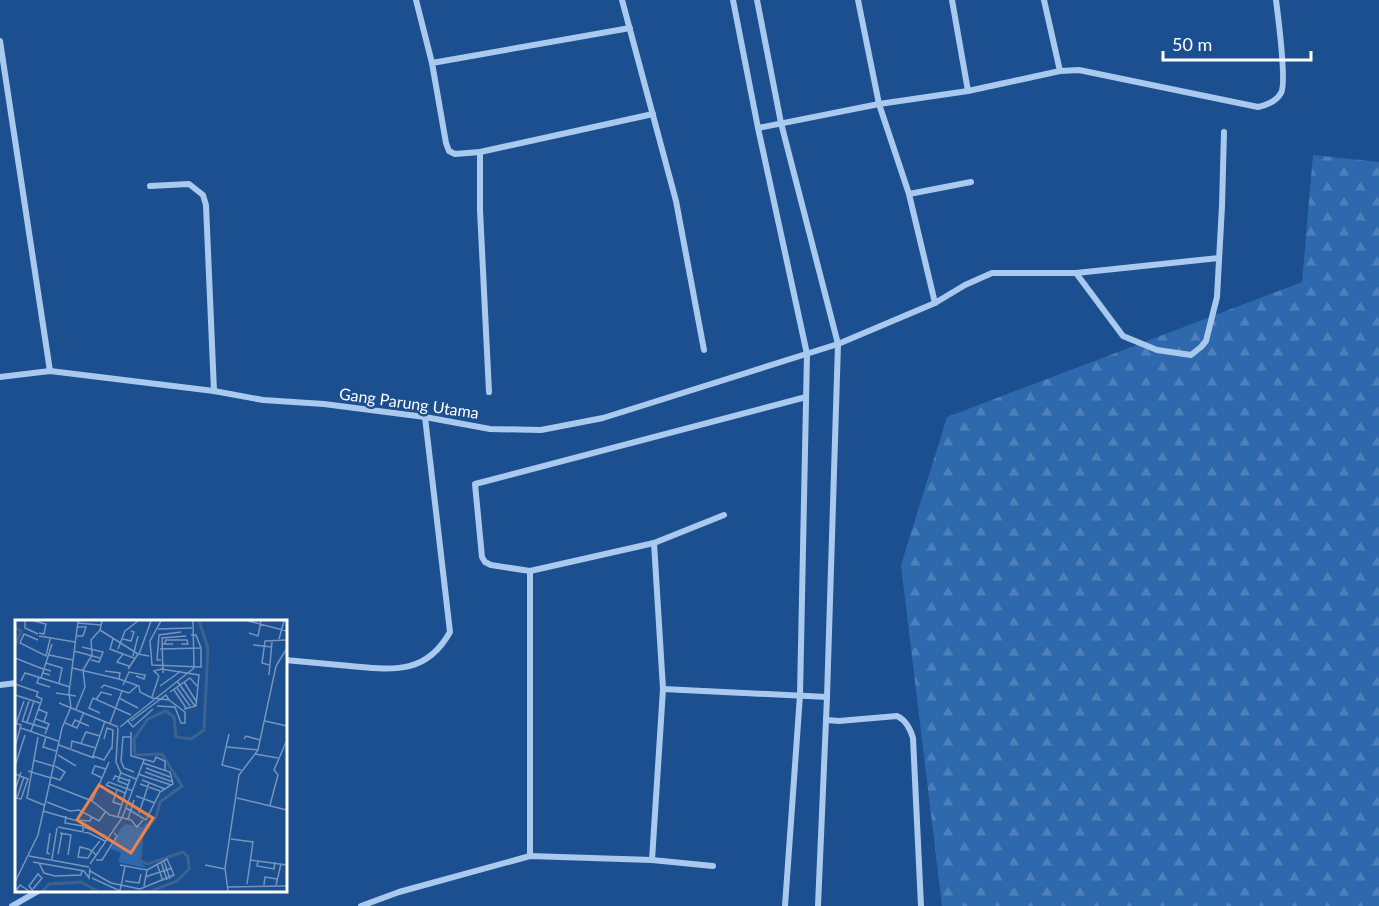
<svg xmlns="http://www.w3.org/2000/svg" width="1379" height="906" viewBox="0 0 1379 906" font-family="Lato,sans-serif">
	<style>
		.forest { fill: url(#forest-firs) }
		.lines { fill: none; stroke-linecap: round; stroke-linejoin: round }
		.street { stroke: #a9c9ee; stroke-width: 6 }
		.labels { text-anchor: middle; stroke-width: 5; stroke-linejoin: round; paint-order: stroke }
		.street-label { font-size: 16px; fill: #fff; stroke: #1b4f8f }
		.inset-river { fill: none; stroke: #3c6290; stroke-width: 3 }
		.inset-road { fill: none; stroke: #7695bc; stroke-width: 1.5 }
		.view { fill: #ee8249; fill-opacity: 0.15; stroke: #ee8249; stroke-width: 3 }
		.inset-edge { fill: none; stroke: #fff; stroke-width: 3 }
	</style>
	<defs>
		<pattern id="forest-firs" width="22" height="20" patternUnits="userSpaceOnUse" patternTransform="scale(1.5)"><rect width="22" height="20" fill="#2e69ad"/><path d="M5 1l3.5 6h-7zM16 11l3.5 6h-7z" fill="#4d80b9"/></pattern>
	</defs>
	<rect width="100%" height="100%" fill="#1b4f8f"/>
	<path class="forest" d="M1313,155L1379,162V906H942L901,565L947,417L1302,282Z"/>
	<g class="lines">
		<g class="street">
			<path d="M416,0L432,63L446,143L449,151L455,154L480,152L653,114"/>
			<path d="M622,0L676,201L704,350"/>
			<path d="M733,0L758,128L807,354L800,695L785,906"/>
			<path d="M757,0L781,123L838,344L827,697L818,906"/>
			<path d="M858,0L879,104L909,194L935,303"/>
			<path d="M952,0L968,91"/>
			<path d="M1044,0L1060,71"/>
			<path d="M0,41L50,371"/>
			<path d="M432,63L630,28"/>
			<path d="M758,128L879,104L968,91L1060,71L1079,70L1258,107C1267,105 1276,102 1281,93C1287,83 1278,16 1276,0"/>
			<path d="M480,152V210L489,392"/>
			<path d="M150,186L189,184L203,195L206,205L214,391"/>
			<path d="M909,194L971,182"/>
			<path d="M1076,273L1219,258"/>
			<path d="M0,377L50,371L214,391L263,400L324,404L425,417L490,429L541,430L603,418L838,344L935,303L965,285L992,273H1076L1123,336L1157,350L1191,355L1201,347L1206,341L1217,297L1222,206L1224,132"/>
			<path d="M724,515L654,543L530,571L491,565L485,562L482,557L475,484L806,397"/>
			<path d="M285,660C307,662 328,664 350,666C393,670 426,675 450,632L425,417"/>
			<path d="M0,685L16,683"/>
			<path d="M663,689L827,697"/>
			<path d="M826,720L839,721L897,716C906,720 910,728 913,738L921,906"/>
			<path d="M530,856V571"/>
			<path d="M652,860L663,689L654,543"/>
			<path d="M12,906L40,890"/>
			<path d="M361,906L399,892L530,856L652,860L713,866"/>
		</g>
	</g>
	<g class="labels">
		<g class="street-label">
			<text transform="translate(409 403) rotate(8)" y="6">Gang Parung Utama</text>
		</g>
	</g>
	<g transform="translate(15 620)">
		<rect width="272" height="272" fill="#1b4f8f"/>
		<path d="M131,203L135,205L127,216L125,241L131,248L103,242L106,233L96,229L105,209L111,204L128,207Z" fill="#2e69ad"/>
		<path class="inset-river" d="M0,8L6,11L0,26M28,271L34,264L66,262L82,271M136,271L162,261L174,249L173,237L168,232L133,244L125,241L127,216L141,197L145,182L167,166L147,134L120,135L119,119L133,99L151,91L159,97L161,117L176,119L189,110L193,28L184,1"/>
		<path class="inset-road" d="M10,1V8L23,14M19,1L31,4L29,14L24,13M146,1L135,21L137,45L186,47V28M233,1L272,11M62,3L86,5M62,7H71L68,16H62M143,9L177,8M85,10L123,34L134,36M234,13L243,16L246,1M24,16L60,22M98,19L95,29L108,34M108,19L116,21L119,12L116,11M264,19L269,1M23,20L9,14L5,23L31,36L35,19M158,24H149L151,20H172L173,24H166M238,25L257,27M67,27L88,32L84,42L76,40M103,29L110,11L123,1M145,29L186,28L181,15H176M59,31L85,38M124,34L136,1M34,35L58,40M118,36L123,16M0,38L28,49M146,40H142L144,15L166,12M31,43L47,48L44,63M254,45L247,43L250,21L272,20M114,46L102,42L108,34L119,38M57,48L104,59L124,66L125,72L137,78L154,80L170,92V103H166L160,87L142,86M113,49L123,34M90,51L105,53L104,59M148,53L147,18L171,16M35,55L28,53L29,49L36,51M254,55L257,22M144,56L139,51L146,49L184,55L181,86L169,89M24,57L22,63L35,67M26,58L37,24M6,61L10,53L55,67M162,61L180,86M169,62L181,81M0,64L23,72L21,77M108,65L114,52L130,55L129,59L121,56M145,66L166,51M86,68L89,65L114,73L122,66M162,68L175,86M159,70L171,88M155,72L175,58L182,66M41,73L61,76M0,75L25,83M137,77L144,56M104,78L123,88M81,80L86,72L97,75M44,83L103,107M23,89L32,93L29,102M61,89L70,67L68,50L77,35L76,20L85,10L87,1M85,93L74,88L78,78L116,95M21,99L34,104L30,114M112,100L118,107L138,89M7,101L33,109M90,101L78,136L89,140L97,127M116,101L151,75L154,80M250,101L272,106M7,102L14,81M12,102L19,81M0,103L6,105L0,127M50,103L62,108L69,92M95,103L107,71M57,106L60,100L74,106M0,107L9,81M105,107L179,48L178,1M6,108L43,121M103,108L101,142L106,153L121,159M16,111L27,79L21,76M116,112V136L139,142M214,114L207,145L226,150M23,117L12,178L29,185M31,117L28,127L41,131M115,117H108L106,141L109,148L119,152M89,119L92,108L98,110L97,129M229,119L231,116L245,120M66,123L71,112L85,116M44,125L79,138M212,127L243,130M56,128L57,121L81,128M240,134L263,138M43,135L61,146M18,140L38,146M139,142L141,137L150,141V150M0,146L10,115M131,148L155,157M13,151L36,158M106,152L103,161L113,165M130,152L158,162M0,154L13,159L6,179L0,178M123,154L156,165M36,157L45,160L50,152L40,146M87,158L77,153L80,146L91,149M98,160L100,156L115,161M127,160L150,169M34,164L77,181L95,195L116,200L122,207L128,200M125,164L145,171M91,165L94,162L118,171M91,165L110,173M0,170L6,152M102,170L98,182L107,185M121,176L140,183M2,178L9,157M222,178L272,190M77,181L94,142M32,182L55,191L64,190L84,201L91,191M255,185L263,155L259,150L272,120M111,188L131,200L145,172L158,164L155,152L128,143M28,191L59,200L75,201L77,196M124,193L134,163M51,196L50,203L68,206V212M103,196L115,159M113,199L119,180M43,207L74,213L90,221M69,207L91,216M45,213L56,215L53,235M216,219L238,222L232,264M35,234L32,233L35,213M43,234L47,213M81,235L77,231L73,229L65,227L63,237L73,238L77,231L80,227L85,221M14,236L74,247M37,239L42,208M81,240H87L102,216L99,213M236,240L272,245M149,241L155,259M243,241L242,246L259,249L260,242M18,242L69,251L74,258L75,248M146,242L152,260M24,243L29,253L40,256L66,255L67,251M75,244L107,198L129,140M142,244L148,261M105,245L132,250L129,266M190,245L210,249M75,251L96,263L125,269L159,255L152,239L132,250M130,257L157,248M77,258L105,271L110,246M110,261L124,263L126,254M0,262L23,215L47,108L56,87L54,73L63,1M249,265L250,257L262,259M261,265L266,244M212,267L272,266M18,269L27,258L23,254L14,266L18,271M1,271L5,265L14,271M213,271L210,248L224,155L243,130L261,46L272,28"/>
		<path class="view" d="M84,165L138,198L116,233L62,200Z"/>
		<rect width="272" height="272" class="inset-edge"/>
	</g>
	<path d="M1163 51v9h148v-9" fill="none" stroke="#ffffff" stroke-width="3"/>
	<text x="1172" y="51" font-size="18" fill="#ffffff" stroke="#1b4f8f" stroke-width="4.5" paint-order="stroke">50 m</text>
</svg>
